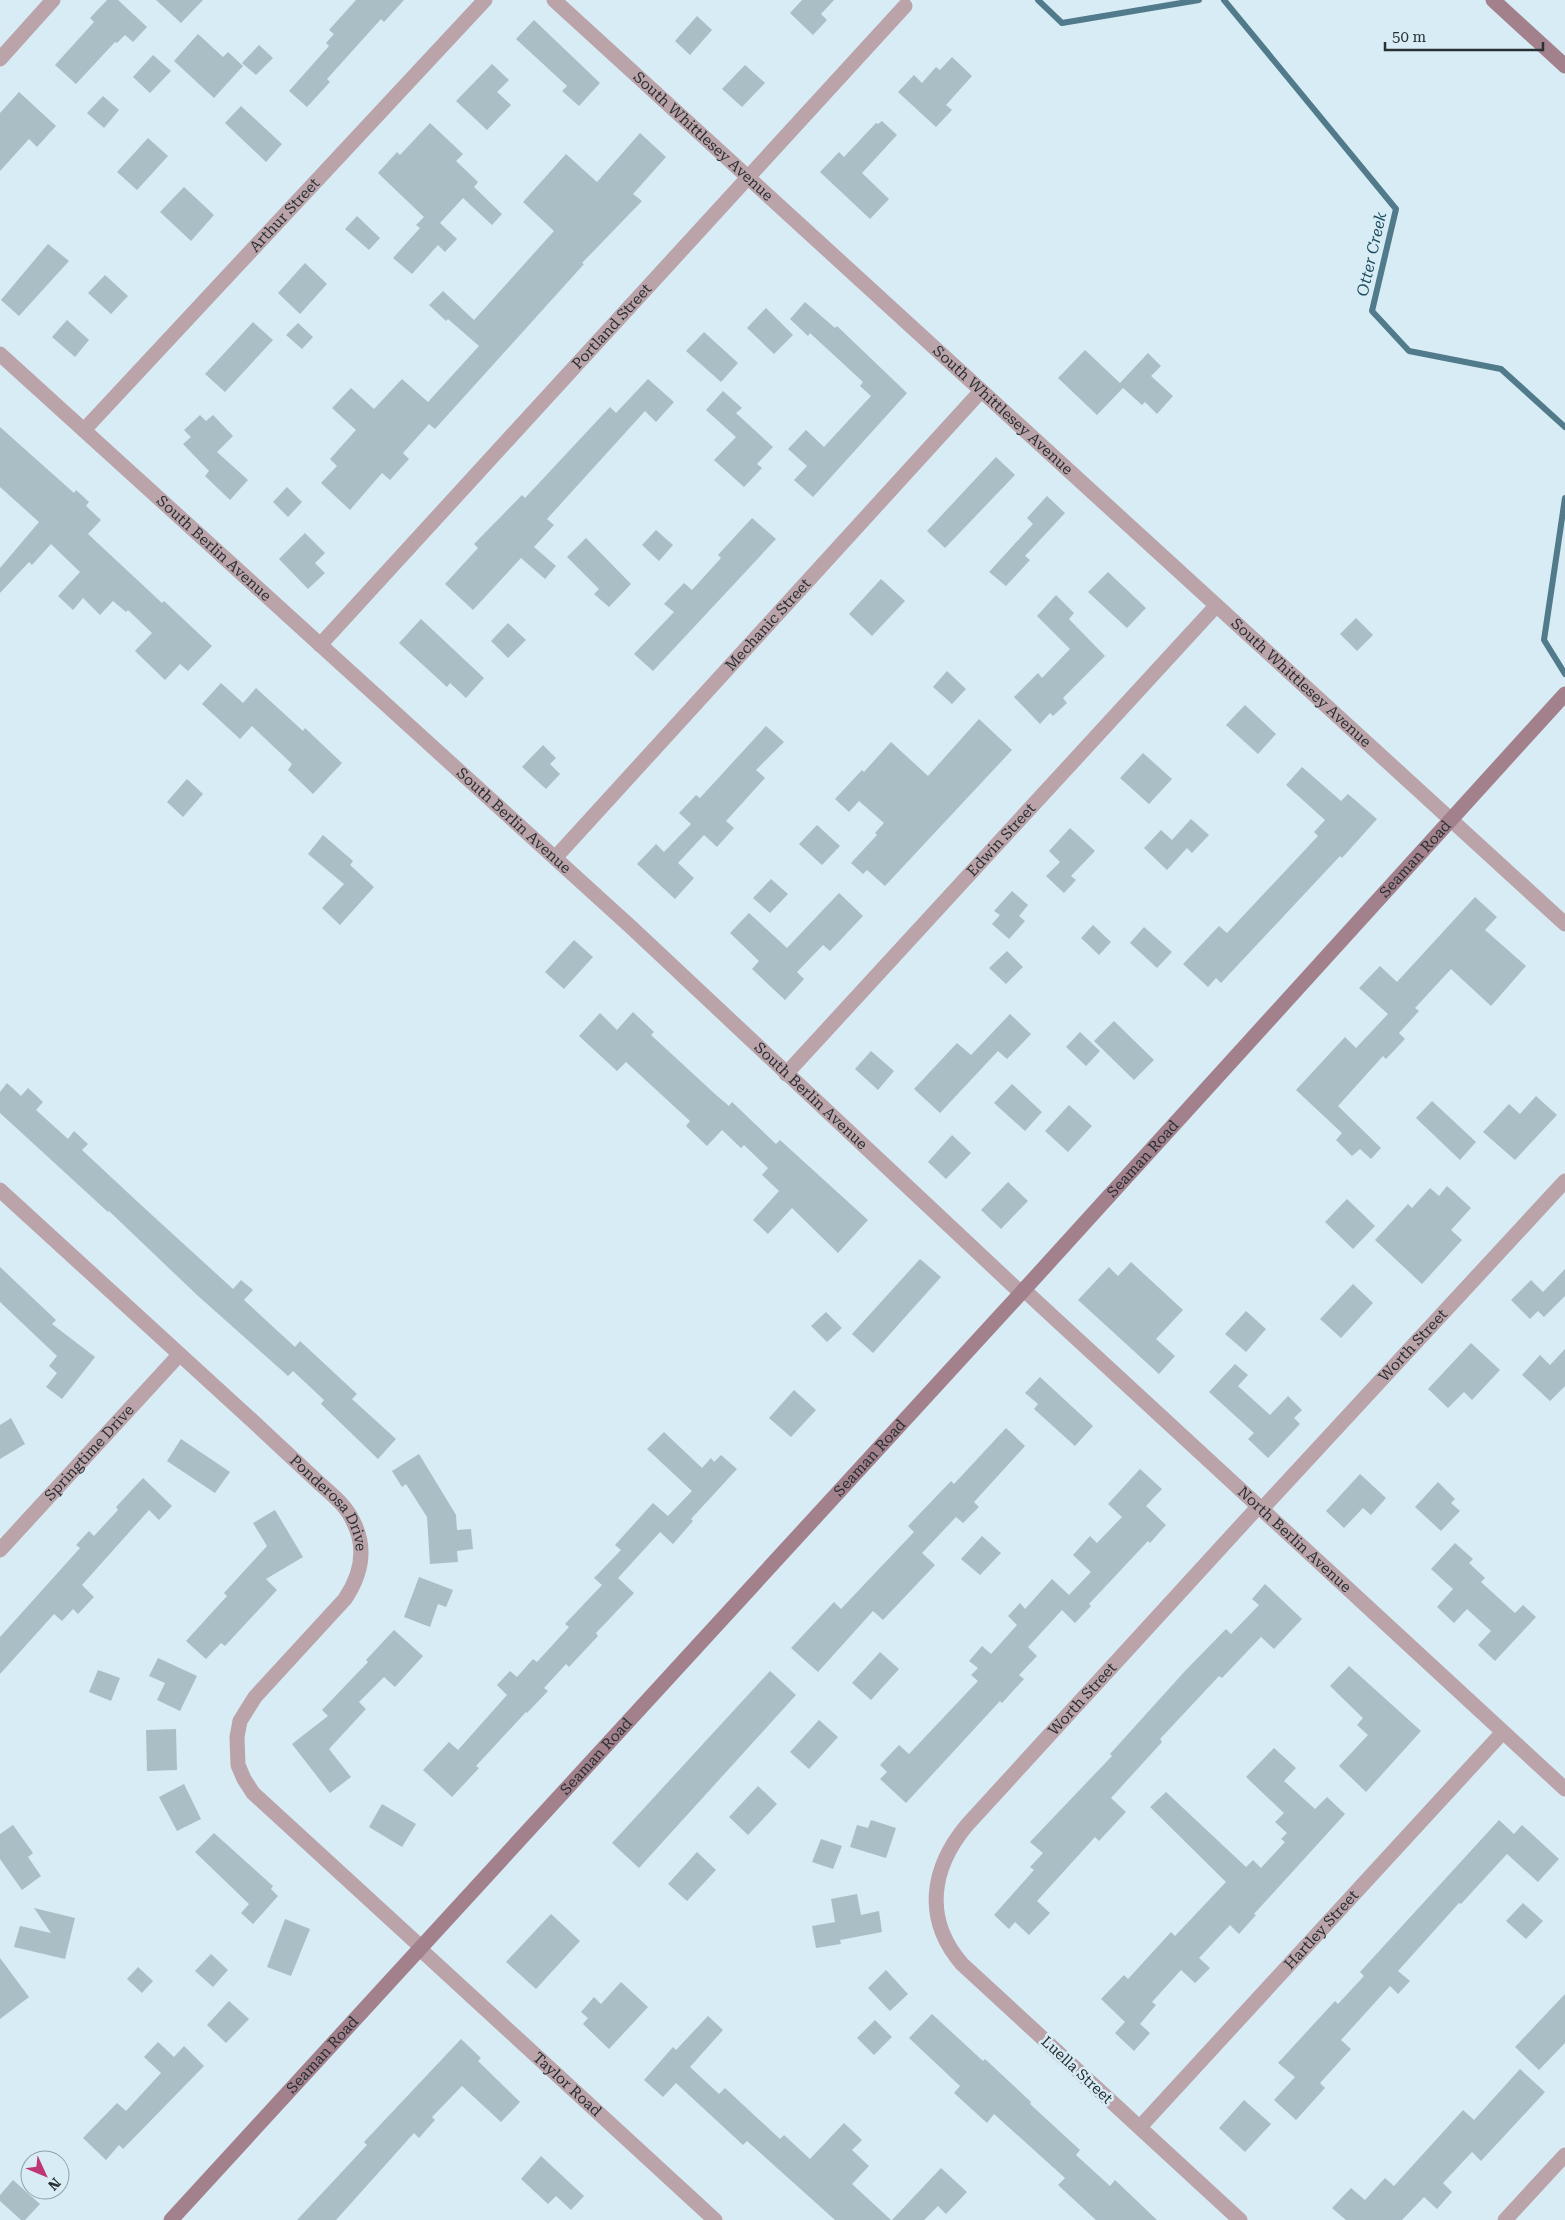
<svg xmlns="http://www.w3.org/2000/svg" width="1565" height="2220" viewBox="0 0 1565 2220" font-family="'Roboto Serif',serif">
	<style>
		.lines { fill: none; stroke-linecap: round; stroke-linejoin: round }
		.stream { stroke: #517a8a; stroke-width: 6 }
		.building { fill: #aabec6 }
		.street { stroke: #bba3aa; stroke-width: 15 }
		.secondary { stroke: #a3818c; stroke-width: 15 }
		.labels { text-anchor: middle; stroke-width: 5; stroke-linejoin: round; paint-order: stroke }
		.street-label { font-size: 15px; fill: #283033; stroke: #d7ecf5 }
		.water-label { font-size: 16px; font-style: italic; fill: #1c4c5d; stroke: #d7ecf5 }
	</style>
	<rect width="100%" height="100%" fill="#d7ecf5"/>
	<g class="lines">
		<g class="stream">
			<path d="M1038,0L1062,23L1199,0"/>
			<path d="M1224,0L1396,209L1372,311L1409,351L1501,369L1565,427"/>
			<path d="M1565,498L1544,640L1565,674"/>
		</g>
	</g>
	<g class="building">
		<path d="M107,0H118L147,27L133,42L125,35L117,43L115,42L76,84L55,65L94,22L90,18Z"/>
		<path d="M156,0H203L181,23Z"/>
		<path d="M356,0H404L384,22L381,19L327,79L330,82L307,107L289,91L329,46L326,43L334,34L329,30Z"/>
		<path d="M802,0H834L821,14L827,20L813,35L790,13Z"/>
		<path d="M697,16L712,30L690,55L675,41Z"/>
		<path d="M534,20L600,83L579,106L562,91L567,86L516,39Z"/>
		<path d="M198,34L223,57L228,52L243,66L214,98L174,61Z"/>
		<path d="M259,45L273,58L256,75L242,63Z"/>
		<path d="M153,55L171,71L150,93L133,77Z"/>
		<path d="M952,57L972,76L946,105L952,110L936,127L898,92L914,75L922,83L936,67L940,70Z"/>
		<path d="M492,64L509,80L497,92L511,105L487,130L456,101Z"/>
		<path d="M745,65L765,83L742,107L722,89Z"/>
		<path d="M19,92L56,126L37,147L29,139L0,171V113Z"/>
		<path d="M103,96L119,110L104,128L87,113Z"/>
		<path d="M241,106L282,144L266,162L225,123Z"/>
		<path d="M882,121L897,135L862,173L889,199L870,219L820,172L839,152L844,157L876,123L878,124Z"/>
		<path d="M430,123L463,154L456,161L478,182L474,187L502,214L492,225L463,198L440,223L457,239L445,252L438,245L412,274L393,258L420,228L416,225L424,217L378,173L397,152L400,155Z"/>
		<path d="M640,133L666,157L633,194L642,201L582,263L584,264L435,429L429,424L403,453L409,459L390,480L382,473L350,510L321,483L337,466L330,459L356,430L332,408L351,388L374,409L402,379L428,402L479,346L448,319L446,321L429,305L443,291L474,320L554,231L523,202L566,154L597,182Z"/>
		<path d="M148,138L168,156L137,190L117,172Z"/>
		<path d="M184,187L214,215L191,241L160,212Z"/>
		<path d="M357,216L380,238L369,250L345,229Z"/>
		<path d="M48,244L69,261L19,316L1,300Z"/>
		<path d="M305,263L327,284L300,314L278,293Z"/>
		<path d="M105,275L128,296L111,314L88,293Z"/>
		<path d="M805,302L835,328L837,326L907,393L813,497L794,480L807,466L788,449L806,430L824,447L871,396L860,386L863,382L810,333L808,336L790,319Z"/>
		<path d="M766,308L793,335L774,354L747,328Z"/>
		<path d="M67,320L89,340L75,357L52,337Z"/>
		<path d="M253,322L273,340L225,392L205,374Z"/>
		<path d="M298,323L313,337L302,349L286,335Z"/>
		<path d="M704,332L738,363L721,382L686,351Z"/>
		<path d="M1085,350L1120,383L1148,353L1161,366L1151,376L1173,396L1157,414L1145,402L1142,405L1123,388L1097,415L1058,378Z"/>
		<path d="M648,379L674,402L656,422L645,411L547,519L554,525L534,547L556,566L545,579L521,558L473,610L445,584L478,548L474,544L522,495L525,498L610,407L616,413Z"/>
		<path d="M723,391L742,408L736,413L773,447L757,464L762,468L744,487L714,460L736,437L706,410Z"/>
		<path d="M200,415L206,421L213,415L233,436L217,452L248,480L230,500L205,476L209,471L183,444L191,437L184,430Z"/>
		<path d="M0,427L74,493L76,490L89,502L86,506L101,520L88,534L162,603L164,601L212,646L188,671L180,664L165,680L135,651L152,633L128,610L126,612L113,601L100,615L83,598L73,610L58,596L80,572L51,544L32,565L29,562L0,593V568L39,522L0,487Z"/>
		<path d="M996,457L1015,475L945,548L927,531Z"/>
		<path d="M287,487L302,502L288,517L273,502Z"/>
		<path d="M1047,496L1065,513L1025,556L1030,560L1006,586L989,572L1033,524L1027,518Z"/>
		<path d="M752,518L776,539L653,671L634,654L674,612L664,604L684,583L692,590L721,558L718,555Z"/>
		<path d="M656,530L673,545L659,561L642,545Z"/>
		<path d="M305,533L325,553L315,563L325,573L308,589L279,559Z"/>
		<path d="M586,538L631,584L609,607L594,594L599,589L567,557Z"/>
		<path d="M1108,572L1146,608L1127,628L1088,592Z"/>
		<path d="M881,579L905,601L872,636L849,614Z"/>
		<path d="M1056,595L1074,613L1069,619L1105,656L1063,698L1067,703L1053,716L1050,713L1040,724L1014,697L1038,673L1042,678L1070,649L1037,616Z"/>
		<path d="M1356,618L1373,635L1357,651L1340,634Z"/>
		<path d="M421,619L484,678L466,698L450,683L447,687L399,643Z"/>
		<path d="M508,623L526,640L508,658L491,641Z"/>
		<path d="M947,671L966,689L952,704L933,687Z"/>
		<path d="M221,683L243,703L256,688L303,731L305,728L342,763L313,794L288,770L292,764L252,726L240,739L202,704Z"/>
		<path d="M1245,705L1276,734L1258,754L1226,725Z"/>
		<path d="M979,719L1012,750L885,886L867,870L863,874L851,863L877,835L875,833L884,823L859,801L849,812L835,799L862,770L864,772L891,742L928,776Z"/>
		<path d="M766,726L784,742L756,770L765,778L726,821L734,828L717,847L704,835L678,863L694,878L675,899L637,864L656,844L664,852L691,824L679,813L696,795L700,798Z"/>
		<path d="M543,745L556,758L550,764L560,774L546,789L522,767Z"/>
		<path d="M1143,753L1172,779L1149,804L1120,778Z"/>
		<path d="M1302,767L1341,801L1348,794L1377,819L1342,858L1340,856L1221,983L1216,978L1208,987L1183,964L1219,926L1227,933L1318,836L1314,832L1325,820L1286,785Z"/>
		<path d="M187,779L203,794L183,817L167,802Z"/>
		<path d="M1191,819L1209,835L1192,853L1187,848L1167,870L1144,848L1161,830L1172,840Z"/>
		<path d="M817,825L840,846L822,865L799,844Z"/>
		<path d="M1070,828L1095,851L1071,876L1076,880L1064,893L1046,876L1060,862L1049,851Z"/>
		<path d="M323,835L353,861L350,865L374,887L340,925L322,908L344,884L308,854Z"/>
		<path d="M771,879L788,894L770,913L753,898Z"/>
		<path d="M1012,891L1028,905L1019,916L1025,921L1009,939L992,924L1000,915L994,911Z"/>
		<path d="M839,893L863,916L830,951L823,945L797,972L804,979L785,1000L752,969L759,961L730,933L749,913L787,948Z"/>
		<path d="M1475,897L1497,917L1485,930L1526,966L1491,1006L1451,969L1415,1008L1419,1011L1399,1033L1405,1039L1386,1059L1383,1056L1338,1106L1381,1148L1371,1159L1360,1149L1352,1156L1336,1140L1342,1133L1296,1090L1345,1037L1356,1048L1388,1014L1359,988L1380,966L1397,982Z"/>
		<path d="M1093,925L1111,942L1099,955L1081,938Z"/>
		<path d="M1144,927L1172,952L1157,968L1130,943Z"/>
		<path d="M574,940L593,957L564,989L545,972Z"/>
		<path d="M1007,951L1023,967L1006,984L989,968Z"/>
		<path d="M633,1012L654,1032L651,1035L715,1094L729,1106L732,1102L776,1144L780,1140L868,1220L838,1253L792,1208L768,1234L753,1220L779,1191L762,1175L768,1168L744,1145L741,1148L722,1130L707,1146L686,1126L690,1121L626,1062L617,1071L579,1036L600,1013L617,1030Z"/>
		<path d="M1010,1014L1031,1034L1007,1059L998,1051L940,1113L914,1089L957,1043L971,1055Z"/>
		<path d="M1114,1021L1154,1060L1134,1080L1094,1041Z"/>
		<path d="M1080,1032L1100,1051L1086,1066L1066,1047Z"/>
		<path d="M871,1051L894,1071L878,1090L855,1069Z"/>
		<path d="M7,1083L21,1096L28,1088L43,1102L36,1110L68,1139L74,1131L88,1144L82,1150L141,1205L233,1289L241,1280L253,1290L244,1300L295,1347L300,1341L357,1394L352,1399L396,1439L378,1459L321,1404L324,1400L293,1371L288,1376L197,1295L109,1211L108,1212L0,1113V1092Z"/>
		<path d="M1012,1084L1042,1112L1025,1131L994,1103Z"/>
		<path d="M1536,1096L1557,1115L1515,1160L1483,1132L1509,1104L1520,1114Z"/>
		<path d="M1432,1101L1476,1142L1460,1160L1416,1118Z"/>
		<path d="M1069,1105L1092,1126L1068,1152L1045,1131Z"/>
		<path d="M952,1135L971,1153L946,1179L928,1162Z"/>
		<path d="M1008,1182L1028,1201L1001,1229L981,1210Z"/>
		<path d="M1447,1186L1471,1208L1451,1230L1462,1240L1422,1284L1375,1240L1408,1204L1412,1208L1430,1188L1439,1196Z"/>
		<path d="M1347,1199L1375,1226L1353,1249L1325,1222Z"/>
		<path d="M920,1259L941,1277L873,1353L852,1334Z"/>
		<path d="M1131,1262L1183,1310L1156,1339L1175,1356L1159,1374L1078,1300L1109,1267L1118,1276Z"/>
		<path d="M0,1267L56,1320L52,1324L95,1357L62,1399L46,1387L57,1373L49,1366L57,1356L0,1302Z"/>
		<path d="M1565,1269V1296L1544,1317L1538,1311L1530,1319L1511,1300L1531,1280L1543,1292Z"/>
		<path d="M1353,1284L1373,1303L1341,1338L1320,1319Z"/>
		<path d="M1246,1311L1266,1329L1246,1352L1225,1334Z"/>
		<path d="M826,1312L842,1328L827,1342L811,1326Z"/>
		<path d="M1471,1343L1500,1370L1472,1400L1464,1392L1448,1408L1428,1389Z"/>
		<path d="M1565,1349V1386L1550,1401L1522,1375L1540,1355L1550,1365Z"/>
		<path d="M1235,1364L1248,1375L1238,1386L1270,1415L1288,1396L1302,1410L1294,1418L1300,1424L1268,1458L1248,1439L1254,1433L1209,1392Z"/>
		<path d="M1040,1377L1093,1426L1075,1446L1034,1409L1038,1404L1025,1393Z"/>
		<path d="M794,1390L816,1410L791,1437L769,1418Z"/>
		<path d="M11,1418L25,1444L0,1459V1425Z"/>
		<path d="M1006,1428L1025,1446L974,1502L979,1507L963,1523L956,1517L922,1553L935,1565L883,1620L873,1611L818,1672L791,1648L834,1602L841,1609L914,1532L908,1526L951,1481L954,1484Z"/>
		<path d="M664,1432L702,1468L711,1458L714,1462L721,1455L737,1469L691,1519L693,1521L673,1544L660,1532L618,1578L634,1593L596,1633L598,1636L569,1667L566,1664L544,1688L548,1691L527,1713L526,1712L476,1766L479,1768L452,1797L423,1770L449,1742L458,1750L507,1695L497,1685L510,1671L517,1677L533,1659L537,1662L569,1627L565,1624L602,1585L594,1578L621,1550L615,1545L653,1503L668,1516L692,1491L647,1449Z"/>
		<path d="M181,1439L230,1472L215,1493L167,1461Z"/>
		<path d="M419,1454L456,1515L457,1530L471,1529L473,1549L457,1551L458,1562L430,1564L427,1517L406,1484L402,1487L392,1471Z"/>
		<path d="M1140,1469L1162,1489L1146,1506L1166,1525L1150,1543L1148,1541L1089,1604L1091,1606L1075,1623L1062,1610L1028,1647L1037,1656L1019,1675L1024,1679L1002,1703L1000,1701L906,1803L880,1779L887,1772L880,1765L899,1745L909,1754L978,1681L971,1675L978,1668L969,1661L982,1646L991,1654L1017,1625L1008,1616L1020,1603L1025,1609L1052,1579L1069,1595L1091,1572L1073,1555L1090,1536L1097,1543L1122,1517L1108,1504Z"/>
		<path d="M1360,1474L1386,1498L1371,1515L1363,1508L1344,1528L1326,1511Z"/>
		<path d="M143,1478L172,1506L159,1520L149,1510L82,1585L94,1597L78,1614L73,1609L62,1621L54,1614L0,1674V1637L80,1548L76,1545L89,1531L94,1536L118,1510L116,1507Z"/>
		<path d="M1438,1482L1455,1499L1451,1503L1460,1511L1441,1531L1415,1507Z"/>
		<path d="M275,1510L303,1557L266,1579L277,1590L225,1646L221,1643L206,1659L186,1641L227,1596L224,1593L267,1546L253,1523Z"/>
		<path d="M982,1536L1001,1553L980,1575L961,1559Z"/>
		<path d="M1455,1543L1473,1559L1469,1563L1485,1578L1481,1582L1515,1613L1523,1605L1536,1617L1495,1661L1478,1645L1491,1631L1467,1609L1454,1623L1437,1607L1453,1589L1431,1569Z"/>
		<path d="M419,1577L453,1590L446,1607L438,1604L430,1627L404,1617Z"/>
		<path d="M1265,1584L1302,1619L1274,1649L1261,1637L1222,1678L1219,1676L1160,1739L1162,1742L1111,1798L1126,1812L1099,1841L1095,1837L1037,1901L1050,1913L1029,1935L1015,1922L1009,1929L994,1915L1034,1870L1030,1867L1043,1853L1030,1842L1112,1756L1110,1754L1185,1671L1226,1629L1231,1634L1259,1605L1252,1599Z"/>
		<path d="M394,1630L423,1656L395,1687L384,1677L359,1702L366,1709L329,1749L351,1777L330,1793L292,1744L328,1716L322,1710L368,1662L366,1660Z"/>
		<path d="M880,1652L899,1669L871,1700L852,1683Z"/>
		<path d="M158,1658L197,1676L180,1711L157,1700L165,1683L149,1676Z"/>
		<path d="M1349,1666L1421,1731L1366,1792L1339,1766L1368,1735L1357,1725L1363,1718L1330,1686Z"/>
		<path d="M98,1670L120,1678L111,1701L89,1692Z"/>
		<path d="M770,1671L796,1695L639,1868L612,1843Z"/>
		<path d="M819,1720L838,1737L809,1769L790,1752Z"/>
		<path d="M176,1729L177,1770L147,1771L146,1730Z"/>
		<path d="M1274,1748L1296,1768L1284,1781L1315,1809L1327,1797L1345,1814L1254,1914L1256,1915L1239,1934L1230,1925L1199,1958L1210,1968L1195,1983L1181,1970L1152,2002L1156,2005L1140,2024L1150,2033L1134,2051L1115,2033L1125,2022L1101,1999L1124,1975L1128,1979L1171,1932L1175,1936L1226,1882L1150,1807L1166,1792L1246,1867L1253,1860L1261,1868L1285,1842L1281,1839L1287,1833L1275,1822L1284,1813L1246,1777Z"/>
		<path d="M184,1784L201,1819L177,1831L159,1797Z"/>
		<path d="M758,1786L777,1804L748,1835L729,1817Z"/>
		<path d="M382,1804L416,1824L402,1847L369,1827Z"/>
		<path d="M871,1820L896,1828L886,1858L850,1847L857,1825L868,1828Z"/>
		<path d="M1499,1820L1514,1834L1522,1825L1559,1859L1538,1882L1507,1854L1461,1904L1459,1903L1398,1971L1410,1981L1398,1994L1390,1986L1341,2040L1351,2049L1320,2083L1325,2088L1296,2120L1274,2100L1295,2077L1278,2063L1335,2001L1338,2004L1364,1976L1360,1972Z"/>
		<path d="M13,1825L33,1853L28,1857L41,1876L22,1890L0,1859V1834Z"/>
		<path d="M214,1833L273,1886L271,1889L278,1896L253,1924L241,1913L249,1904L195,1852Z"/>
		<path d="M821,1839L842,1846L833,1869L812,1862Z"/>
		<path d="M697,1852L716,1870L687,1901L668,1884Z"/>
		<path d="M857,1894L861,1915L879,1911L882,1932L840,1940L841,1944L816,1948L812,1926L835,1922L831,1899Z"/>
		<path d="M1523,1903L1543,1921L1526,1939L1506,1921Z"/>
		<path d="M34,1908L75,1918L65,1959L14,1947L20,1926L51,1933Z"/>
		<path d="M551,1914L580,1941L536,1989L506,1962Z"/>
		<path d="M285,1919L310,1929L291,1976L267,1967Z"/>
		<path d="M211,1954L228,1970L213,1987L195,1971Z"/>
		<path d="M0,1958L29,1997L0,2019Z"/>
		<path d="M138,1967L153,1981L142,1993L127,1979Z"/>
		<path d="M886,1970L908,1994L890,2011L868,1988Z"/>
		<path d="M621,1982L648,2007L609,2049L583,2024L588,2018L581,2012L594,1997L601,2004Z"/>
		<path d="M1565,1994V2043L1539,2070L1515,2047Z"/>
		<path d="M229,2001L249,2019L226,2043L207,2025Z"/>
		<path d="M932,2014L983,2061L985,2059L1031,2102L1030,2104L1080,2150L1076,2155L1110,2186L1115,2180L1157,2220H1096L1058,2185L1065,2178L994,2114L987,2123L954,2093L960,2086L909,2038Z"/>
		<path d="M708,2016L723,2030L690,2067L719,2094L725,2088L780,2139L784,2135L810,2159L844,2123L862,2140L852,2150L869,2166L852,2184L891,2220H835L747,2141L743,2145L676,2083L663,2097L644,2080L673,2047L676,2050Z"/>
		<path d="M875,2020L892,2037L874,2055L857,2038Z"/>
		<path d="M461,2039L481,2058L478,2061L520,2102L501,2122L462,2086L432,2117L435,2120L419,2138L414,2133L336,2220H297L367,2145L364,2142Z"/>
		<path d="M158,2042L174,2057L184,2046L204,2066L123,2149L119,2145L106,2160L83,2138L117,2103L126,2111L161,2073L144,2057Z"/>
		<path d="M1520,2069L1545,2092L1481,2161L1472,2152L1443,2183L1452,2192L1437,2209L1424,2197L1402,2220H1346L1332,2208L1351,2188L1365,2200L1385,2178L1394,2186L1463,2110L1474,2120Z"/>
		<path d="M1244,2100L1271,2124L1245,2152L1219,2128Z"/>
		<path d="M541,2156L584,2196L571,2210L556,2196L548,2204L521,2179Z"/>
		<path d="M941,2168L967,2192L946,2214L938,2206L924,2220H892Z"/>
		<path d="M13,2180L40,2204L25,2220H21L0,2201V2195Z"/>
	</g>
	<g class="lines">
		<g class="street">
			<path id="s1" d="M554,0L1565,924"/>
			<path d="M0,59L53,0"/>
			<path id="s2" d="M0,354L632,928L1021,1293"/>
			<path id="s3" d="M84,430L485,0"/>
			<path id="s4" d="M320,645L905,6"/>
			<path id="s5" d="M555,858L981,391"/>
			<path id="s6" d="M786,1074L1216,606"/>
			<path id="s7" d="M0,1190C86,1268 171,1347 257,1425C277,1444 298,1463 318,1482C330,1493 346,1505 353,1521C367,1548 361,1575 345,1599L255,1697L240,1721L237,1737L238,1765L244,1779L253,1793L421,1947"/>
			<path id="s8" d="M1024,1290L1565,1789"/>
			<path id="s9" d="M1261,1510L1565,1181"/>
			<path id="s10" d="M0,1550L179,1355"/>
			<path id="s11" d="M420,1949L715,2220"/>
			<path id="s12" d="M1140,2127L1503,1732"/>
			<path id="s13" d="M1240,2220L962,1964C923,1919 931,1868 967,1825L1258,1507"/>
			<path d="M1505,2220L1565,2155"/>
		</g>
		<g class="secondary">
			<path d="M1493,0L1565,66"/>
			<path id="s14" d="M171,2220L1021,1293L1565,694"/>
		</g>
	</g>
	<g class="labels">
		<g class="street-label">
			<text dy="5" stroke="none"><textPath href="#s1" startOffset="202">South Whittlesey Avenue</textPath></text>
			<text dy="5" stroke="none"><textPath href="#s3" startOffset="294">Arthur Street</textPath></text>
			<text dy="5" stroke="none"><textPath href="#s4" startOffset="432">Portland Street</textPath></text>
			<text dy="5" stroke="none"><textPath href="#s1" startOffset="608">South Whittlesey Avenue</textPath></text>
			<text dy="5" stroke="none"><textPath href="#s2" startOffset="289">South Berlin Avenue</textPath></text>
			<text dy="5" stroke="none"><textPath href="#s5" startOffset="316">Mechanic Street</textPath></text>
			<text dy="5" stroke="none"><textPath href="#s1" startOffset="1012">South Whittlesey Avenue</textPath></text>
			<text dy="5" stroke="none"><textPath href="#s2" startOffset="694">South Berlin Avenue</textPath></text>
			<text dy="5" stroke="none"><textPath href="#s6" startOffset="318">Edwin Street</textPath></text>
			<text dy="5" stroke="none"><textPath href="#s14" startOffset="1844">Seaman Road</textPath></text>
			<text dy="5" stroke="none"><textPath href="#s2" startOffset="1099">South Berlin Avenue</textPath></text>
			<text dy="5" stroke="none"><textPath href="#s14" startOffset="1439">Seaman Road</textPath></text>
			<text dy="5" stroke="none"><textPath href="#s9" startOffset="224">Worth Street</textPath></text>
			<text dy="5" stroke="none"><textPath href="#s10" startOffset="132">Springtime Drive</textPath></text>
			<text dy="5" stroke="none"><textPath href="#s14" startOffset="1034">Seaman Road</textPath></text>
			<text dy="5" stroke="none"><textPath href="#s7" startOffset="456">Ponderosa Drive</textPath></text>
			<text dy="5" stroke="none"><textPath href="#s8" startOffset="368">North Berlin Avenue</textPath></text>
			<text dy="5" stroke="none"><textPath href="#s13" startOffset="702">Worth Street</textPath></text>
			<text dy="5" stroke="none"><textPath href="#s14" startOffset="629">Seaman Road</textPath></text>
			<text dy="5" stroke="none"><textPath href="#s12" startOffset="268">Hartley Street</textPath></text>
			<text dy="5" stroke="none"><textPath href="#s14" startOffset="224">Seaman Road</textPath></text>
			<text transform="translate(1077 2070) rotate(43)" y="5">Luella Street</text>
			<text dy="5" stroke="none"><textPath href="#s11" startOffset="200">Taylor Road</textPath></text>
		</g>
		<g class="water-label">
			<text transform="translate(1371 254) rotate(-77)" y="6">Otter Creek</text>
		</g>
	</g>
	<g transform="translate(45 2175) rotate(134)"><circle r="24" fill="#d7ecf5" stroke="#91a1a7"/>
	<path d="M0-4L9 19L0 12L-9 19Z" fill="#be3674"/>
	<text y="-8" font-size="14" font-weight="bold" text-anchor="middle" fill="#283033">N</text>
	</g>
	<path d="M1385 42v8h158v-8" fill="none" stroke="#283033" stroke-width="2.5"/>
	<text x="1392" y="42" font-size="15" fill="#283033" stroke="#d7ecf5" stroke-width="4" paint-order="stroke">50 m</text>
</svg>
